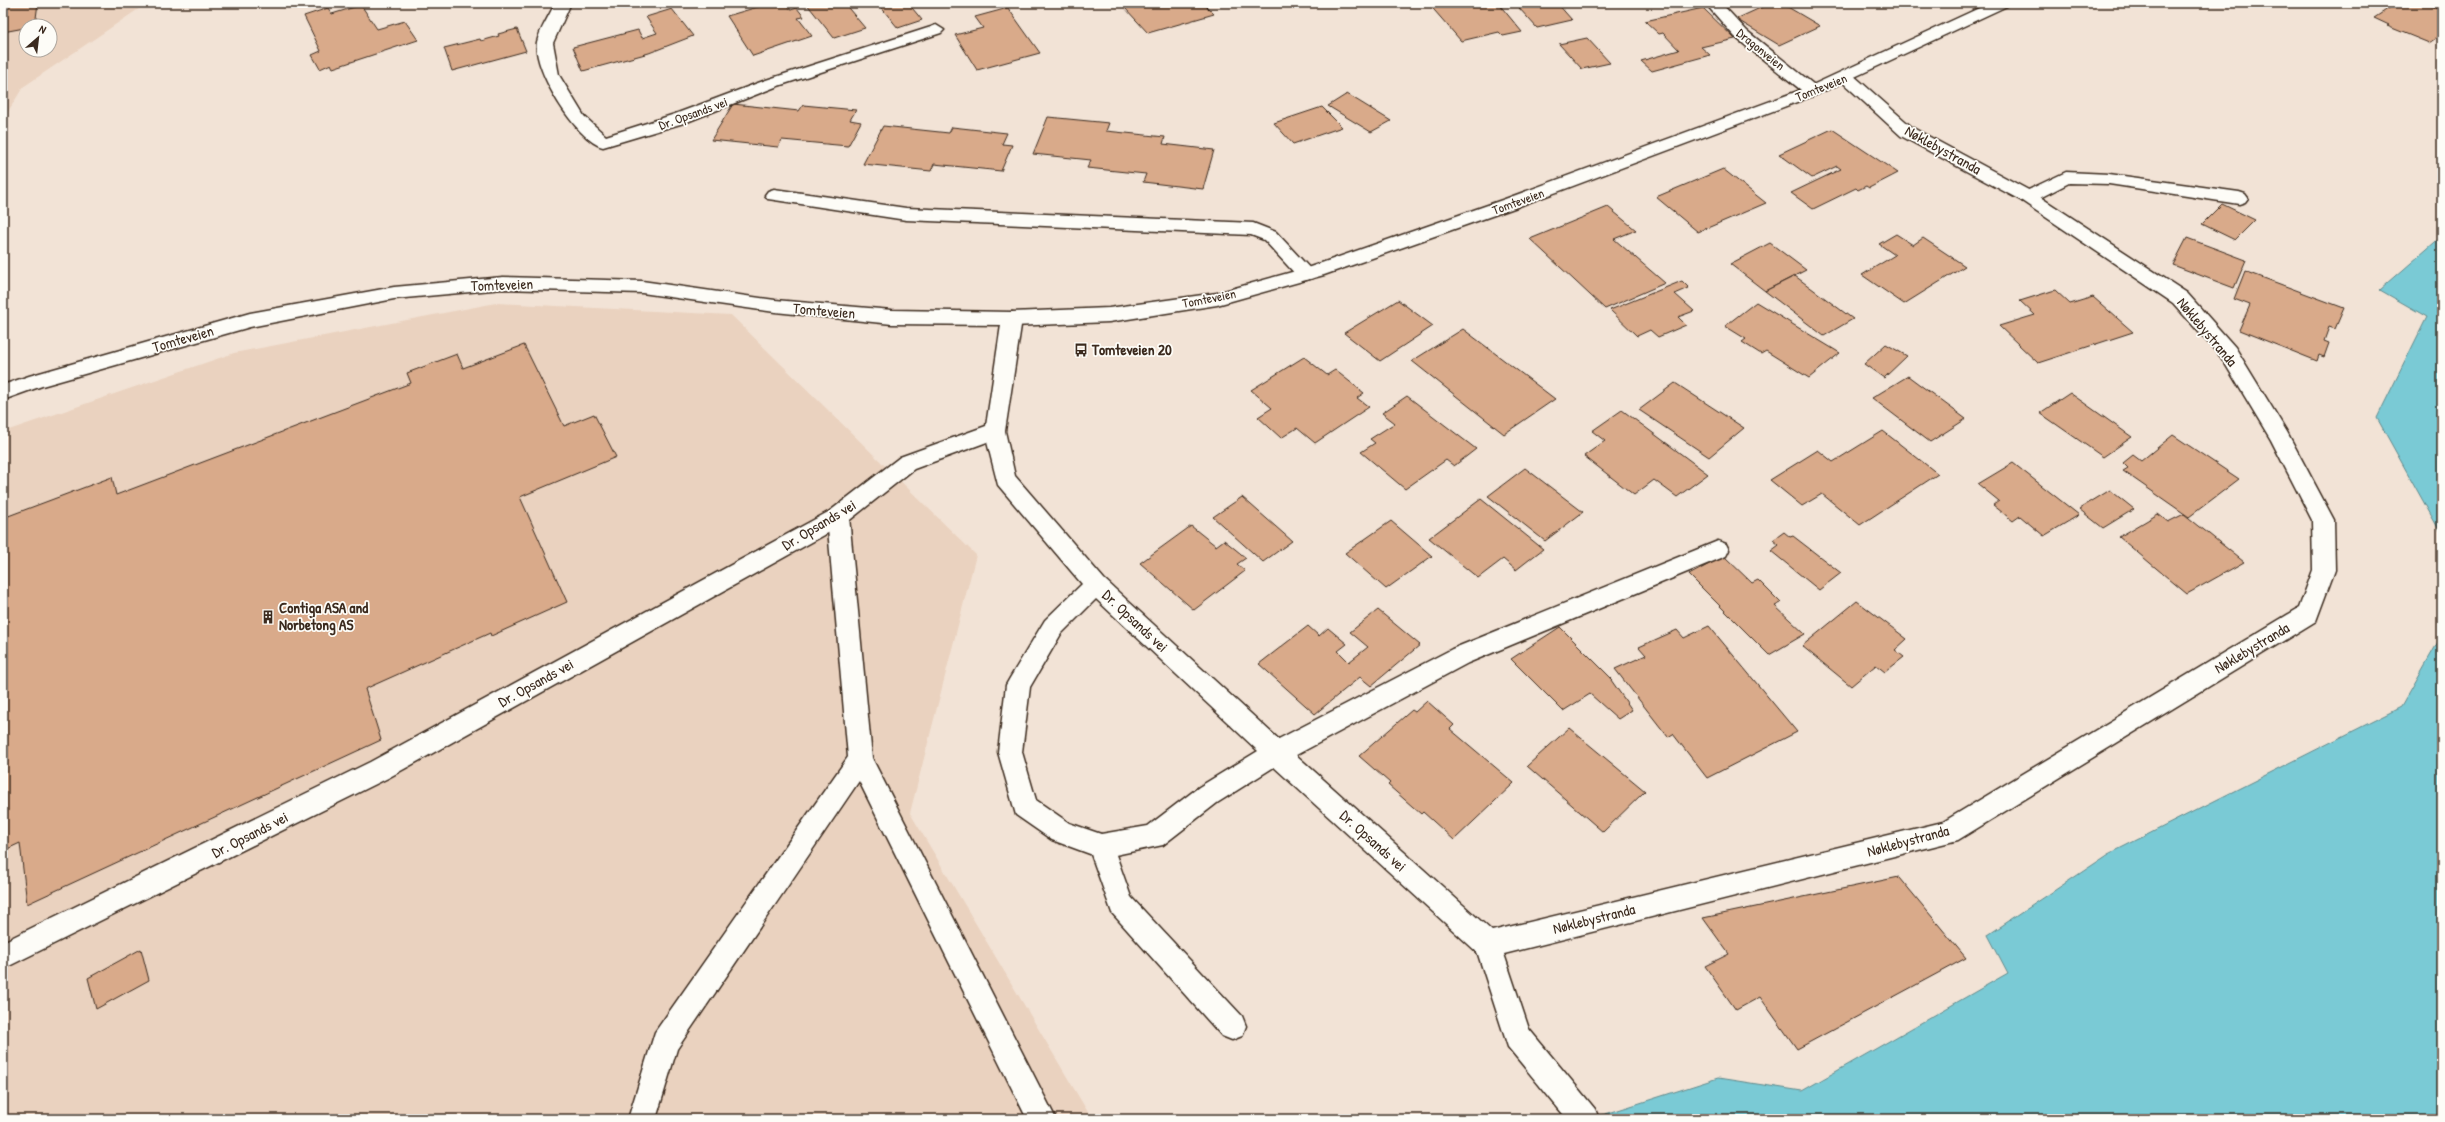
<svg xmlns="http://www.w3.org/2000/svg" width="2445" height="1122" viewBox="0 0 2445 1122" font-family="'Patrick Hand',sans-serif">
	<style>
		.built { fill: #ead2bf; fill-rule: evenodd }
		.water { fill: #7acad5; stroke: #618a8c }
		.building { fill: #d9aa8a; stroke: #3b2a1e }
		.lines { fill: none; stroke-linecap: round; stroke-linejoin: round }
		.lane-casing { stroke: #3b2a1e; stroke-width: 3 }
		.street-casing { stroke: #3b2a1e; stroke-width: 3 }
		.secondary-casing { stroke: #3b2a1e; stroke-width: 3 }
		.lane { fill: #fdfcf7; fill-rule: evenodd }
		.street { fill: #fdfcf7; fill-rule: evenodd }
		.secondary { fill: #fdfcf7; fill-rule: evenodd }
		.labels { text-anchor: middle; stroke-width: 3.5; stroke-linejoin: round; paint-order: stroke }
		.far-street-label { font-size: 13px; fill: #3b2a1e; stroke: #fdfcf7 }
		.street-label { font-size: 15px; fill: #3b2a1e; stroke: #fdfcf7 }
		.poi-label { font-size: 15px; font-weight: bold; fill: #3b2a1e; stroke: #fdfcf7; text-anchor: start }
	</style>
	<rect width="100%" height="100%" fill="#f2e3d6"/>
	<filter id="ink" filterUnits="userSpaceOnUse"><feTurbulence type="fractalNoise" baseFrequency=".025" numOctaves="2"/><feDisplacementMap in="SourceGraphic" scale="8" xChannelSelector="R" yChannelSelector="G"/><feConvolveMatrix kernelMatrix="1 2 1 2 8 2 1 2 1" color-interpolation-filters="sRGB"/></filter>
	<g filter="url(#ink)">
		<g class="built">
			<path d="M3,3H139L140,8L23,87L3,120ZM26,26H50V50H26Z"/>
			<path d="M496,303L731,315L976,555L910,813L1092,1119H3V432L234,353Z"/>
		</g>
		<g class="water">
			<path d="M2442,236V535L2377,418L2427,317L2380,290Z"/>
			<path d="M2442,635V1119H1590L1718,1078L1802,1091L2008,973L1988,935L2109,854L2401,707Z"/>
		</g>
		<g class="building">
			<path d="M3,3H38L35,26L3,32Z"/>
			<path d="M771,3H786L791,10L797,8L804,17L798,18L812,36L753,56L727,16Z"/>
			<path d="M806,3H844L865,28L834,38Z"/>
			<path d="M888,3H908L922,20L898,28L880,6Z"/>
			<path d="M1142,3H1203L1214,14L1148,33L1125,8Z"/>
			<path d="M1428,3H1498L1522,32L1503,36L1499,32L1461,41Z"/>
			<path d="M1543,3H1557L1572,20L1537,28L1519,8Z"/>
			<path d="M1771,3H1781L1820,26L1779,45L1736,19Z"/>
			<path d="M2397,3H2424L2442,11V34L2429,43L2387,26L2389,25L2374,18Z"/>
			<path d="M361,5L377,29L405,21L418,40L333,68L331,64L320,69L312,55L321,51L304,16L328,8L332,14Z"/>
			<path d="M1008,8L1040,53L977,70L955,35L983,28L975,17Z"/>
			<path d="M1703,8L1735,39L1701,47L1710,55L1652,71L1641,61L1679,50L1663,33L1659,34L1645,21Z"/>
			<path d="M672,9L693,36L649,53L583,71L573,47L638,30L642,38L657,33L646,17Z"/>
			<path d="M517,29L526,51L452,71L444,48L480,39L481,41L499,36L498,34Z"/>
			<path d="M1587,38L1610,63L1582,69L1559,44Z"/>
			<path d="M1347,94L1391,121L1371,132L1328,106Z"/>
			<path d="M733,104L799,111L803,105L856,110L850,120L861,122L848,146L782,140L778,147L711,140Z"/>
			<path d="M1322,107L1342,127L1293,144L1274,123Z"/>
			<path d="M1048,117L1109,123L1106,131L1165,137L1163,144L1214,150L1203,189L1143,182L1146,174L1087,168L1091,160L1033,154Z"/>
			<path d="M883,126L949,133L952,127L1007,133L1002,144L1012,145L1001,171L934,164L931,171L863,164Z"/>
			<path d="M1832,129L1898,173L1869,188L1866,186L1858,190L1856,188L1813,209L1791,193L1841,169L1837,166L1812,178L1779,154Z"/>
			<path d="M1723,169L1766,203L1698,232L1656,197Z"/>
			<path d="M2222,204L2255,220L2235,240L2202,224Z"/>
			<path d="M1608,207L1636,230L1614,239L1665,283L1605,309L1530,239Z"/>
			<path d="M1896,234L1913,245L1923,238L1965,266L1904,304L1862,275L1895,255L1879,244Z"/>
			<path d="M2187,238L2246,260L2234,288L2173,265Z"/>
			<path d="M1770,243L1806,270L1765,291L1730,264Z"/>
			<path d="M2245,271L2344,308L2335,329L2329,327L2324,341L2329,343L2324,357L2319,355L2317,361L2239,330L2250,305L2234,299Z"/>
			<path d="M1795,276L1853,319L1824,336L1765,291Z"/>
			<path d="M1682,281L1689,288L1675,294L1694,311L1678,317L1686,325L1658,337L1650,330L1637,336L1610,310Z"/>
			<path d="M2055,290L2070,304L2093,297L2133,332L2038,363L1999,326L2035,315L2020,301Z"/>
			<path d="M1398,300L1433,326L1380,361L1344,333Z"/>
			<path d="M1756,302L1840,353L1809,378L1766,351L1761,354L1742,342L1746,339L1725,326Z"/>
			<path d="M1463,329L1555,399L1504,434L1412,361Z"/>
			<path d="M1886,344L1907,356L1884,378L1864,364Z"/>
			<path d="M524,345L564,426L594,414L616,457L520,497L567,602L491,636L490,633L365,689L381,740L27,904L20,843L3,851V518L112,477L116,495L411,383L407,373L457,354L463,368Z"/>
			<path d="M1304,357L1327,375L1335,370L1364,393L1357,398L1369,407L1315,443L1297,428L1281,438L1258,417L1272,408L1251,390Z"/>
			<path d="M1908,376L1966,419L1930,442L1872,398Z"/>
			<path d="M1675,383L1744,428L1709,457L1639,410Z"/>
			<path d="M2070,393L2132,437L2103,457L2040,413Z"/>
			<path d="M1407,396L1476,449L1454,466L1446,460L1405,489L1361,452L1375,443L1370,439L1395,423L1382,413Z"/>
			<path d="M1622,410L1708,474L1677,497L1654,480L1634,495L1584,456L1605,441L1592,431Z"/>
			<path d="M1883,431L1938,474L1860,525L1822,494L1802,506L1770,480L1818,450L1833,462Z"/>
			<path d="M2173,435L2239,479L2189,517L2123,471L2128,468L2123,463L2133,455L2141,461Z"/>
			<path d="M2013,463L2079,515L2044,536L2020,516L2013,521L1993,505L1999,501L1978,484Z"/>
			<path d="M1525,468L1583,512L1545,541L1488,496Z"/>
			<path d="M2110,490L2134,509L2103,528L2079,509Z"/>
			<path d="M1242,497L1292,541L1263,562L1213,517Z"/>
			<path d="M1481,499L1543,549L1516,570L1503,559L1478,578L1429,538Z"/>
			<path d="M2158,514L2168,522L2184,514L2244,562L2187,594L2119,537Z"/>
			<path d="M1391,521L1432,556L1386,589L1345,553Z"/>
			<path d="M1191,526L1216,546L1224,540L1246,558L1237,564L1245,571L1194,610L1140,563Z"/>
			<path d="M1784,532L1790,537L1793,536L1841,573L1819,590L1771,551L1779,545L1773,540Z"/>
			<path d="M1724,556L1752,583L1758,580L1781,603L1775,606L1805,634L1769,655L1689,575Z"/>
			<path d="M1857,601L1907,639L1895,650L1904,657L1885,672L1876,665L1851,686L1802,646Z"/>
			<path d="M1378,610L1420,645L1371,686L1360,677L1315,714L1259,664L1308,626L1319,636L1328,628L1347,644L1338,651L1349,662L1368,647L1350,632Z"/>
			<path d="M1709,626L1797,732L1707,778L1673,734L1668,737L1615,669L1646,655L1639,647L1677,630L1684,638Z"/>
			<path d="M1560,627L1612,679L1611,680L1632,710L1618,719L1590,694L1563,711L1511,659Z"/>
			<path d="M1427,701L1454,725L1450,729L1514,783L1454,840L1423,812L1421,814L1388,785L1390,783L1359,756L1412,710L1415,712Z"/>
			<path d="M1569,728L1645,791L1603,832L1527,766Z"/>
			<path d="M1899,877L1966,958L1797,1049L1760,997L1736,1010L1705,966L1729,954L1703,918Z"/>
			<path d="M141,949L149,980L96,1009L88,978Z"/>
		</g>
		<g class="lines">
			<g class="lane-casing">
				<g id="lane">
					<path d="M2066,172L2109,174L2239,192L2245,194L2248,198L2245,202L2239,204L2109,184L2069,183L2034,201H2022L2019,197L2022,193Z"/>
					<path d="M774,189L906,208L1253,223L1276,232L1315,274L1313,278L1306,280L1299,278L1264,240L1251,235L906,220L768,199L765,195L768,191Z"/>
					<path d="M838,509L846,511L849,517L872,758L1056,1119H1027L859,781L677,1049L656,1119H628L655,1032L848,757L827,517L830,511Z"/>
					<path d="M1718,541L1726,544L1729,550L1726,556L1468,663L1285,761L1276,764L1267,761L1264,753L1267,745L1452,649Z"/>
					<path d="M1101,834L1110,838L1131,897L1242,1016L1246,1026L1242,1036L1232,1040L1222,1036L1112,913L1088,846L1092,838Z"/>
					<path d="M1488,932L1497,936L1501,945L1529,1029L1595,1109L1599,1119H1567L1508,1047L1475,945L1479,936Z"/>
				</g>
			</g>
			<g class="street-casing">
				<g id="street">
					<path d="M555,3H571L553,43L559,75L584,116L606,136L675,114L766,80L931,27L936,25L944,30L941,33L778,86L687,122L603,147C577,141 532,69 537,42C540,29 550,15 555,3Z"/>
					<path d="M1705,3H1721L1747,31L1818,88L1820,91L1818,94H1806L1735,37Z"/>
					<path d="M1846,72L1852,74L1913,128L2034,193L2187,293L2235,347L2287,432L2334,520L2335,570L2316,621L1958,840L1488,958L1479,954L1274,767L1217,803L1163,845L1101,858L1052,840L1016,815L998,752L1006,685L1010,678L1045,620L1082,584L998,485L987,442L914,469L846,523L388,778L3,969V942L370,762L830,511L900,457L986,426L1001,325L892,324L775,312L642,293L503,289L394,299L250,327L42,386L3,400V385L29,376L250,313L394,287L503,277L642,281L775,300L892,310L1012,312L1019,314L1022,319L1005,431L1015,476L1104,579L1285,745L1492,931L1943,822L2299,608L2313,570L2312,520L2271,440L2221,357L2173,303L2022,201L1901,136L1840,80L1838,77L1840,74ZM1096,599L1258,751L1199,787L1148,826L1101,834L1069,823L1036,800L1022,752L1030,687L1061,634Z"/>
				</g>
			</g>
			<g class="secondary-casing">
				<path id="secondary" d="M1990,3H2010L2007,6L1818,94L1517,207L1324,275L1217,305L1109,322L1012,326L1005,324L1002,319L1005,314L1012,312L1109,308L1217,293L1310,267L1505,199L1806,88Z"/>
			</g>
			<use href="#lane" class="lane"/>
			<use href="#street" class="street"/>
			<use href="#secondary" class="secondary"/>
		</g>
	</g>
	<defs>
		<g id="bus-bare" transform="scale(1.08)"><path d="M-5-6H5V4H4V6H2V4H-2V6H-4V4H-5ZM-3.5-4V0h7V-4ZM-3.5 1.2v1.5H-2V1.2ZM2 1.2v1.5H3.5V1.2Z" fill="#3b2a1e" stroke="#fdfcf7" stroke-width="2.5" paint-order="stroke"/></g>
		<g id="building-bare" transform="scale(1.08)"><path d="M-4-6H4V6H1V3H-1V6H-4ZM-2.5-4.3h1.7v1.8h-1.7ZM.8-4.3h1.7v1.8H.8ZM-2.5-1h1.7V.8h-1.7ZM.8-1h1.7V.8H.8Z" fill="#3b2a1e" stroke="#fdfcf7" stroke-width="2.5" paint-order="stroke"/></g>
	</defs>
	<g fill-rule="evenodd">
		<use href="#bus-bare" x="1081" y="350"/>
		<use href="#building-bare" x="268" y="617"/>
	</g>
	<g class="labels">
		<g class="far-street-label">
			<text transform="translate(1761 49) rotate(39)" y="5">Dragonveien</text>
			<text transform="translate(1821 87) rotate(-22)" y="5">Tomteveien</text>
			<text transform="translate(693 113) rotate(-20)" y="5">Dr. Opsands vei</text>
			<text transform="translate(1518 201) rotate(-20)" y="5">Tomteveien</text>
			<text transform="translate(1209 298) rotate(-11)" y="5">Tomteveien</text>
		</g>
		<g class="street-label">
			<text transform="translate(1943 150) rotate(29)" y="5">Nøklebystranda</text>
			<text transform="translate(502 285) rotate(-2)" y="5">Tomteveien</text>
			<text transform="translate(824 311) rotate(5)" y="5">Tomteveien</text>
			<text transform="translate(2207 332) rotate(50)" y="5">Nøklebystranda</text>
			<text transform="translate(183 339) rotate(-16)" y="5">Tomteveien</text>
			<text transform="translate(819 525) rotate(-31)" y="5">Dr. Opsands vei</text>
			<text transform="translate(1135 621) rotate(43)" y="5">Dr. Opsands vei</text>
			<text transform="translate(2252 648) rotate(-31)" y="5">Nøklebystranda</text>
			<text transform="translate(536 683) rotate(-29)" y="5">Dr. Opsands vei</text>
			<text transform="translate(250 835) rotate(-27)" y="5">Dr. Opsands vei</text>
			<text transform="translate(1373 841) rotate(42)" y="5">Dr. Opsands vei</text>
			<text transform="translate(1908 841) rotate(-15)" y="5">Nøklebystranda</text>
			<text transform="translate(1594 919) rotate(-14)" y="5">Nøklebystranda</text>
		</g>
		<g class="poi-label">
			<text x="1092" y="355">Tomteveien 20</text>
			<text x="279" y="613">Contiga ASA and<tspan x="279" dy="17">Norbetong AS</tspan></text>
		</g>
	</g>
	<rect width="2445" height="1122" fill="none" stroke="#fdfcf7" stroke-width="16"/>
	<rect x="8" y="8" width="2429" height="1106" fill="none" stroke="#3b2a1e" stroke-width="1.5" filter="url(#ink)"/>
	<g transform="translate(38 38) rotate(28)"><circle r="19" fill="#fdfcf7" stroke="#afa8a0"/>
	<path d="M0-3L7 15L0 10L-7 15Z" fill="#3b2a1e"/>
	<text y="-6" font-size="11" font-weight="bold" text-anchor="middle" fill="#3b2a1e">N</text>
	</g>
</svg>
